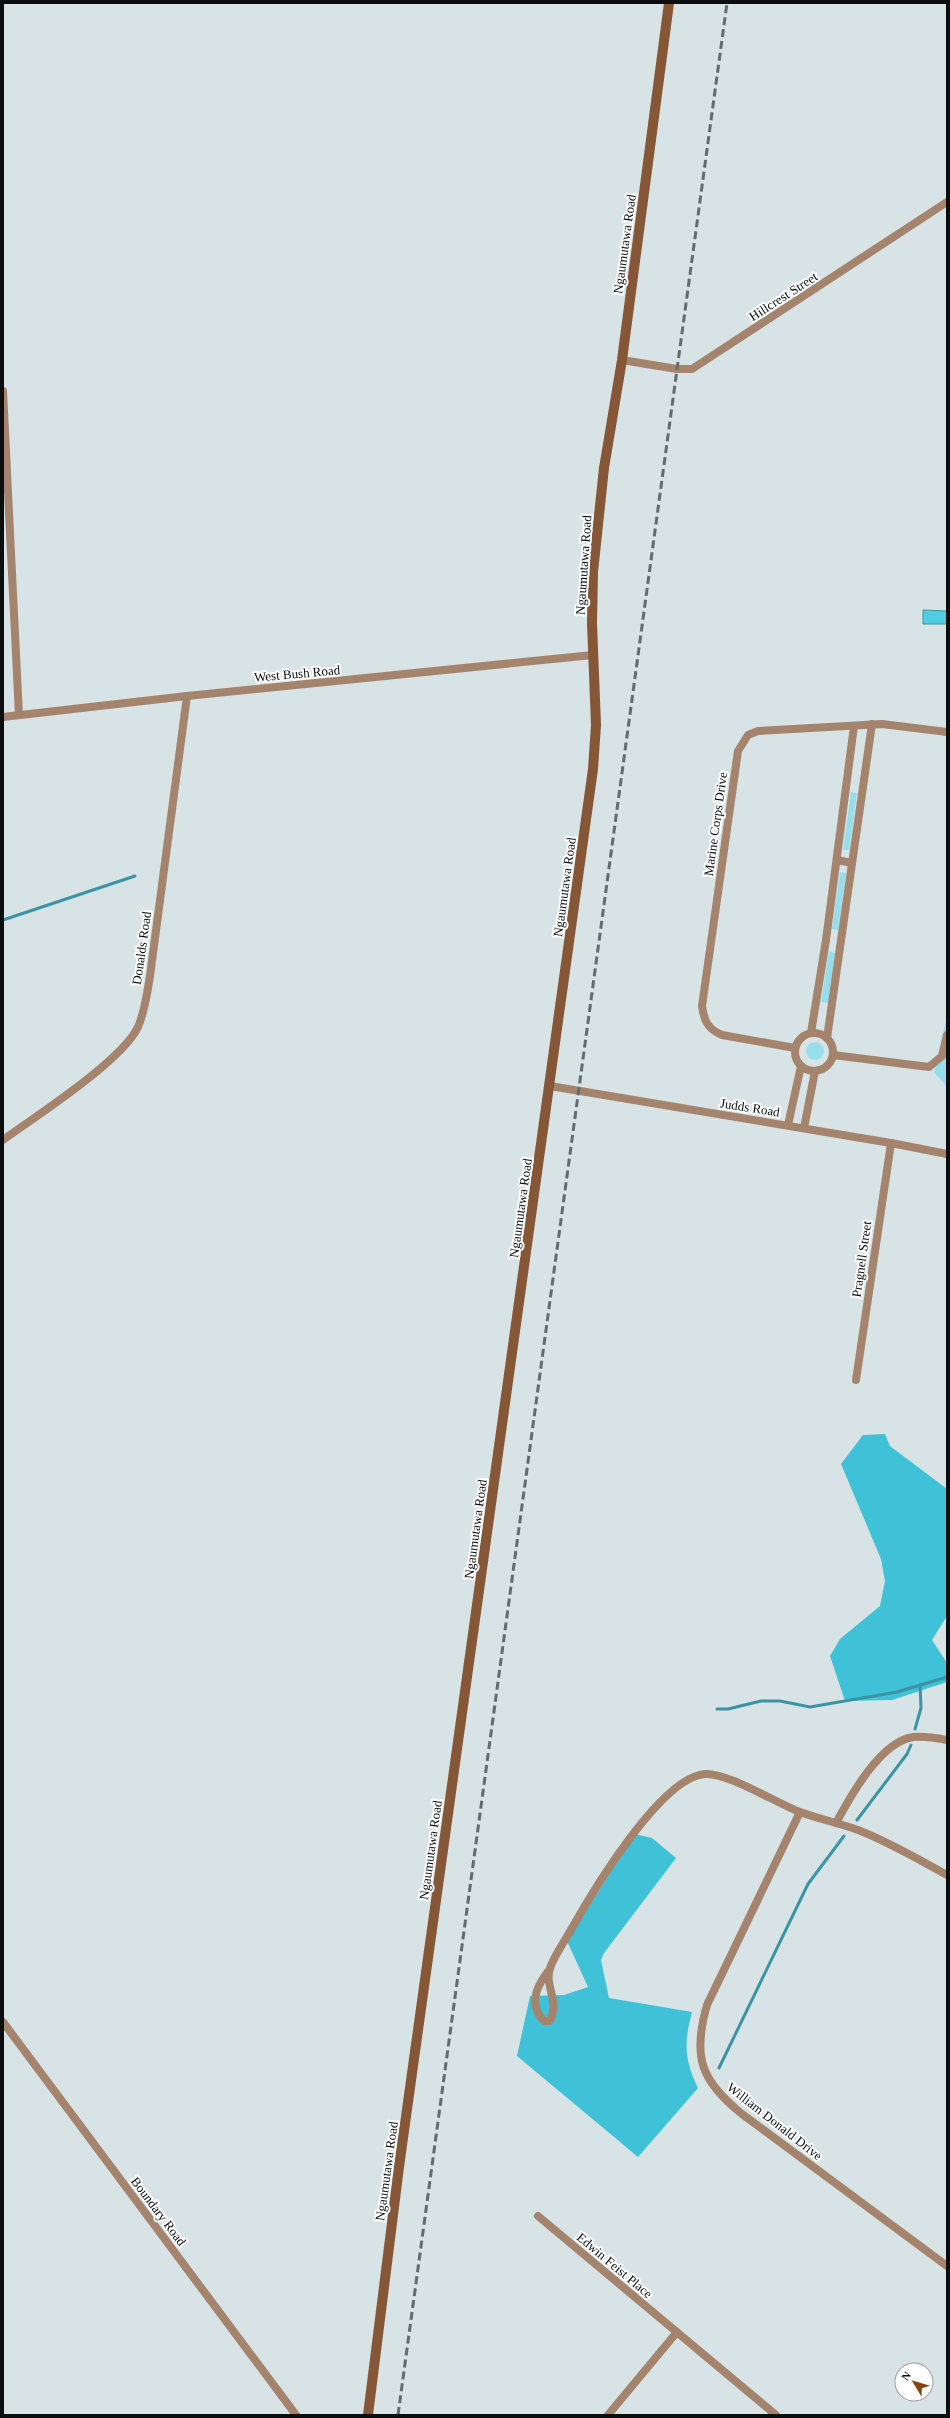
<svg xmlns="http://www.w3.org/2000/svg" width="950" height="2418" viewBox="0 0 950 2418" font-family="Georgia,serif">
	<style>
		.green { fill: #97deed }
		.forest { fill: #3fc1d8 }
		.water { fill: #4fcde5; stroke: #3a94a4 }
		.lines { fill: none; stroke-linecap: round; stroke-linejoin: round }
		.stream { stroke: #3a94a4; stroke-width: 3 }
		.minor { stroke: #a5846e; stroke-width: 8 }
		.secondary { stroke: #865737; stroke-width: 10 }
		.rail { stroke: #636b6c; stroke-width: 3; stroke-dasharray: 8 4; stroke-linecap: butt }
		.labels { text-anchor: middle; stroke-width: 4; stroke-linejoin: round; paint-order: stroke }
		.street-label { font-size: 13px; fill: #0a0e0e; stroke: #fff }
	</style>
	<rect width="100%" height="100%" fill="#d7e3e5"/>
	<g class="green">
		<path d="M851,792L857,793L849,850H843Z"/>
		<path d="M840,872L846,873L838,930L832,929Z"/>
		<path d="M829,951L835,953L828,1003L821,1002Z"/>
		<path d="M947,1016V1087L934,1072Z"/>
		<circle cx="815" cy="1051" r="9"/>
	</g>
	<g class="forest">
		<path d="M885,1434L890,1446L947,1489V1616L932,1640L947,1663V1682L892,1700L845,1701L830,1656L840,1639L880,1606L885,1581L881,1559L841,1464L863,1435Z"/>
		<path d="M635,1834L652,1838L676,1858L604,1953L601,1960L609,1998L692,2012C684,2043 684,2059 698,2088L638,2157L517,2056L530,1996L564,1995L588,1987L567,1941Z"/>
	</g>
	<path class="water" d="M923,610L947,611V624H923Z"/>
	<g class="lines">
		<g class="stream">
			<path d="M3,920L135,876"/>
			<path d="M717,1709H728L761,1701H780L810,1707L897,1692L947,1677"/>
			<path d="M915,1729L921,1708L920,1685"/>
			<path d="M857,1820L907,1754L911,1745"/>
			<path d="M719,2068L808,1884L844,1836"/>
		</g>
		<g class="minor">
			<path d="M622,360L677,369H692L947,202"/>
			<path d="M3,391L19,715"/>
			<path d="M3,717L187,696L593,655"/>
			<path d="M837,860L852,863"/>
			<path d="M811,1033L826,940L854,726"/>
			<circle cx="814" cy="1052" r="19"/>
			<path d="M827,1038L872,724"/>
			<path d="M795,1048L722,1035C708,1029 704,1021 702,1006L738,751L748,735L758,731L882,724L947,732"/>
			<path d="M833,1055L929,1067L942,1056L947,1035"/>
			<path d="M550,1086L891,1143L947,1154"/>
			<path d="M788,1125L801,1066"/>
			<path d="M804,1128L815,1071"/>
			<path d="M3,1140C36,1116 122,1061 138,1027C145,1011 147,994 150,976L187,696"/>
			<path d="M856,1380L891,1143"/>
			<path d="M800,1812L707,2005C692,2057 701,2081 742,2114L947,2266"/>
			<path d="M836,1823C850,1797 880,1742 913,1737C924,1736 936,1738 947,1740"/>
			<path d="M550,1969C537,1985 527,2004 544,2021H550C560,2000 544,1986 550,1968C555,1954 565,1941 572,1928C593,1891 661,1777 705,1774C729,1773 776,1803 800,1812C819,1819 839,1823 858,1830C889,1842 918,1859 947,1875"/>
			<path d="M3,2022L296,2415"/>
			<path d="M538,2216L776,2415"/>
			<path d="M608,2415L677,2332"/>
		</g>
		<path class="secondary" d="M368,2415L399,2167L593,769L596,725L592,623L593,572L604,468L622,360L669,3"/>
		<path class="rail" d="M398,2415L727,3"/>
	</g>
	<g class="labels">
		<g class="street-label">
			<text transform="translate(624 244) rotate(-82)" y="5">Ngaumutawa Road</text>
			<text transform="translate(783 296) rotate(-33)" y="5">Hillcrest Street</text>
			<text transform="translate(583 565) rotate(-86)" y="5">Ngaumutawa Road</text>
			<text transform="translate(297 673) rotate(-5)" y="5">West Bush Road</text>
			<text transform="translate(715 824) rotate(-82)" y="5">Marine Corps Drive</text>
			<text transform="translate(564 887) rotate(-82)" y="5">Ngaumutawa Road</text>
			<text transform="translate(141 948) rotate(-82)" y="5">Donalds Road</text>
			<text transform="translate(750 1107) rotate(9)" y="5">Judds Road</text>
			<text transform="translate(520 1208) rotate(-82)" y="5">Ngaumutawa Road</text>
			<text transform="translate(861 1259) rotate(-82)" y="5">Pragnell Street</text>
			<text transform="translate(475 1529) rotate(-82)" y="5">Ngaumutawa Road</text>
			<text transform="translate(430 1850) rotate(-82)" y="5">Ngaumutawa Road</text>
			<text transform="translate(775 2121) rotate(38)" y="5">William Donald Drive</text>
			<text transform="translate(386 2171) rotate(-82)" y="5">Ngaumutawa Road</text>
			<text transform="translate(159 2211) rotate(53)" y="5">Boundary Road</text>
			<text transform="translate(615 2265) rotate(40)" y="5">Edwin Feist Place</text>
		</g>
	</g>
	<rect width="950" height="2418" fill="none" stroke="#0a0e0e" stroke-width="8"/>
	<g transform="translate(914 2382) rotate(308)"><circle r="19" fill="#ffffff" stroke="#9d9f9f"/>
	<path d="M0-3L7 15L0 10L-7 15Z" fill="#84440c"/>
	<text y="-6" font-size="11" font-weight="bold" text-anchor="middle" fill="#0a0e0e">N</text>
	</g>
</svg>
